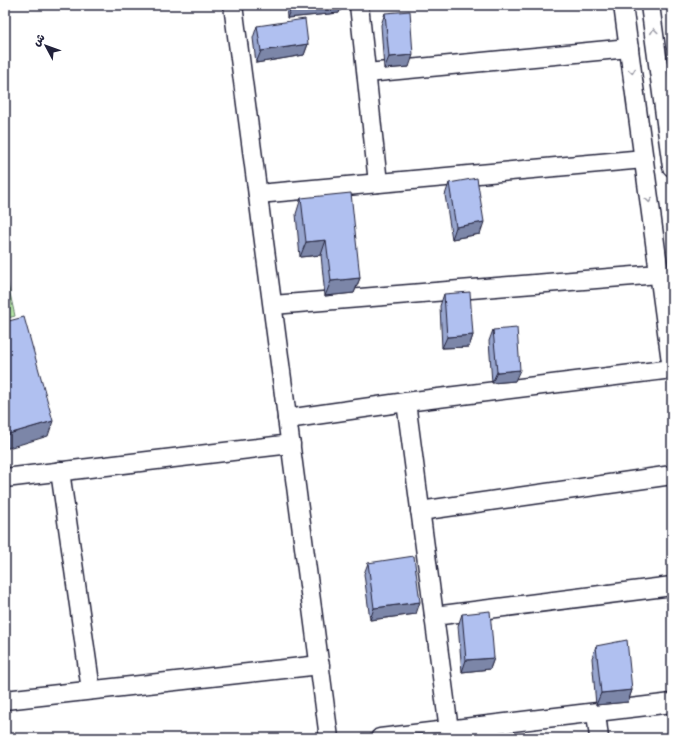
<svg xmlns="http://www.w3.org/2000/svg" width="677" height="743" viewBox="0 0 677 743" font-family="'Playpen Sans','Playpen Sans Arabic',sans-serif">
	<style>
		.green { fill: #b2e3a3; stroke: #6a826f }
		.lines { fill: none; stroke-linecap: round; stroke-linejoin: round }
		.minor-casing { stroke: #22223b; stroke-width: 21 }
		.minor { stroke: #fff; stroke-width: 18 }
		.wall { fill: #97a5ce; stroke: #22223b }
		.shaded-wall { fill: #7b86a8; stroke: #22223b }
		.building { fill: #b0c0f0; stroke: #22223b }
		.oneway { stroke: #9c9ca7 }
	</style>
	<rect width="100%" height="100%" fill="#fff"/>
	<filter id="ink" filterUnits="userSpaceOnUse"><feTurbulence type="fractalNoise" baseFrequency=".025" numOctaves="2"/><feDisplacementMap in="SourceGraphic" scale="8" xChannelSelector="R" yChannelSelector="G"/><feConvolveMatrix kernelMatrix="1 2 1 2 8 2 1 2 1" color-interpolation-filters="sRGB"/></filter>
	<g filter="url(#ink)">
		<path class="green" d="M5,271L15,316L8,318L9,323L5,324Z"/>
		<g class="lines">
			<g class="minor-casing">
				<g id="minor">
					<path d="M233,5L329,738"/>
					<path d="M359,5L378,183"/>
					<path d="M623,5L672,369"/>
					<path d="M650,5L672,167"/>
					<path d="M367,73L629,48"/>
					<path d="M258,194L644,159"/>
					<path d="M273,305L659,274"/>
					<path d="M406,402L449,730"/>
					<path d="M287,419L406,402L672,369"/>
					<path d="M60,471L91,690"/>
					<path d="M5,478L291,444"/>
					<path d="M420,511L672,475"/>
					<path d="M434,616L672,586"/>
					<path d="M5,700L320,665"/>
					<path d="M596,713L599,738"/>
					<path d="M380,738L672,703"/>
				</g>
			</g>
			<use href="#minor" class="minor"/>
		</g>
		<g class="wall">
			<path d="M286,5H342L339,13L287,18Z"/>
			<path d="M385,13L409,67L384,69L381,25Z"/>
			<path d="M257,26L308,44L304,55L256,63L253,38Z"/>
			<path d="M449,183L480,234L452,239L445,195Z"/>
			<path d="M301,198L360,278L354,293L325,296L321,255L300,257L296,214Z"/>
			<path d="M444,294L473,335L469,347L442,348L440,306Z"/>
			<path d="M493,330L515,381L492,383L489,341Z"/>
			<path d="M368,563L416,614L370,620L364,574Z"/>
			<path d="M462,614L494,658L490,669L462,672L458,626Z"/>
			<path d="M596,646L632,690L628,702L596,705L592,658Z"/>
		</g>
		<g class="shaded-wall">
			<path d="M292,5H342L339,13L287,18Z"/>
			<path d="M308,44L304,55L256,63L261,51Z"/>
			<path d="M413,55L409,67L384,69L389,57Z"/>
			<path d="M484,222L480,234L452,239L456,227Z"/>
			<path d="M326,240L321,255L300,257L306,242Z"/>
			<path d="M360,278L354,293L325,296L331,281Z"/>
			<path d="M473,335L469,347L442,348L447,337Z"/>
			<path d="M520,370L515,381L492,383L497,372Z"/>
			<path d="M53,421L48,436L5,449V435Z"/>
			<path d="M420,602L416,614L370,620L374,608Z"/>
			<path d="M494,658L490,669L462,672L466,660Z"/>
			<path d="M632,690L628,702L596,705L601,693Z"/>
		</g>
		<g class="building">
			<path d="M410,11L413,55L389,57L385,13Z"/>
			<path d="M305,19L308,44L261,51L257,26Z"/>
			<path d="M477,178L484,222L456,227L449,183Z"/>
			<path d="M351,193L360,278L331,281L326,240L306,242L301,198Z"/>
			<path d="M470,292L473,335L447,337L444,294Z"/>
			<path d="M24,317L53,421L5,435V322Z"/>
			<path d="M517,328L520,370L497,372L493,330Z"/>
			<path d="M414,556L420,602L374,608L368,563Z"/>
			<path d="M490,611L494,658L466,660L462,614Z"/>
			<path d="M627,640L632,690L601,693L596,646Z"/>
			<path d="M506,732V738H476L475,734Z"/>
			<path d="M443,733V738H414V734Z"/>
		</g>
		<defs><path id="oneway-chevron" d="M-2-3.5L2.5 0L-2 3.5" fill="none" stroke-width="1.6" stroke-linecap="round" stroke-linejoin="round"/></defs>
		<g class="oneway">
			<use href="#oneway-chevron" transform="translate(654 31) rotate(-98)"/>
			<use href="#oneway-chevron" transform="translate(632 71) rotate(82)"/>
			<use href="#oneway-chevron" transform="translate(649 200) rotate(82)"/>
		</g>
	</g>
	<rect width="677" height="743" fill="none" stroke="#fff" stroke-width="20"/>
	<rect x="10" y="10" width="657" height="723" fill="none" stroke="#22223b" stroke-width="1.5" filter="url(#ink)"/>
	<g transform="translate(46 46) rotate(311)" stroke="#ffffff" stroke-width="3" paint-order="stroke">
	<path d="M0-3L7 15L0 10L-7 15Z" fill="#22223b"/>
	<text y="-6" font-size="11" font-weight="bold" text-anchor="middle" fill="#22223b">ش</text>
	</g>
</svg>
